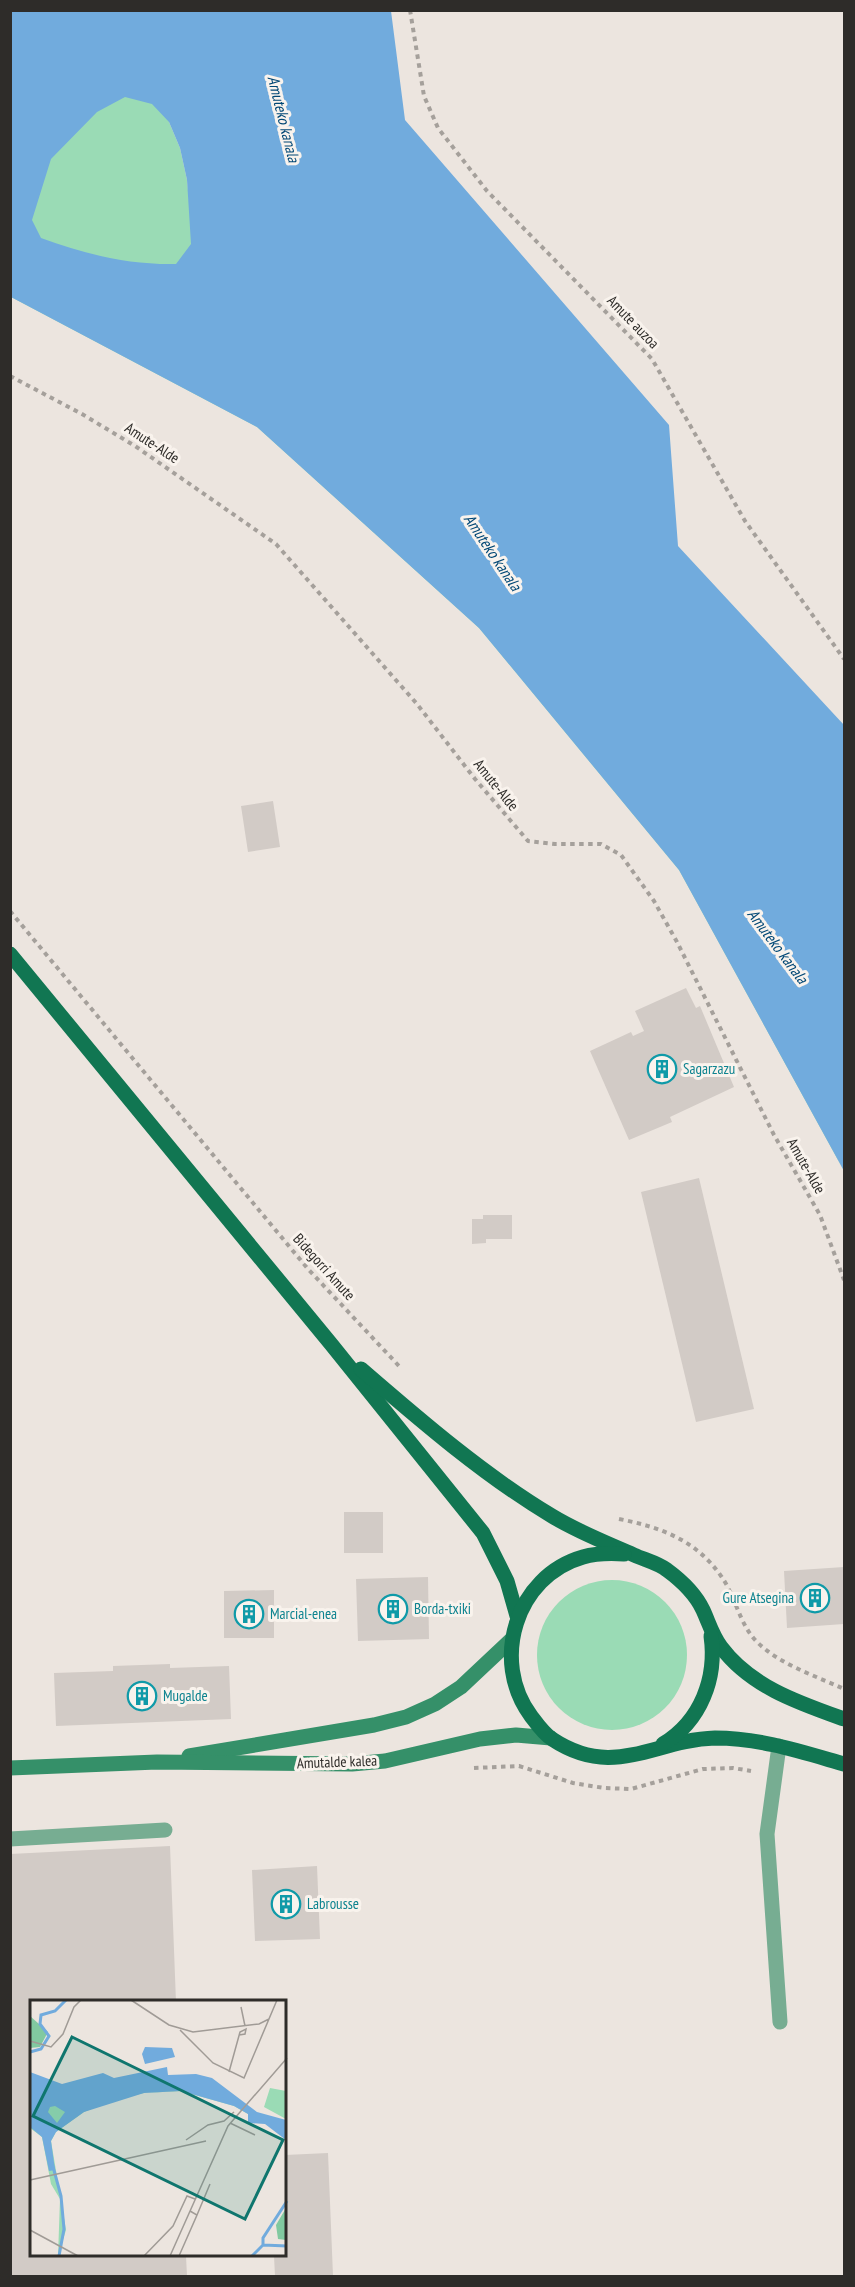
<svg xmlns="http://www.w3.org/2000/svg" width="855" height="2287" viewBox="0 0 855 2287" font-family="'PT Sans Narrow',sans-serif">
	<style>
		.green { fill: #9adbb5 }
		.water { fill: #71abdd; fill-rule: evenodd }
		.building { fill: #d2cbc6 }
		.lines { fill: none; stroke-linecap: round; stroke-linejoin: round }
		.path { stroke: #a5a09b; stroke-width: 4; stroke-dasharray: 4.5 4.5; stroke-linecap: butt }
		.service { stroke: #77ad92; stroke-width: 15 }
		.secondary { stroke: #359069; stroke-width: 15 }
		.primary { stroke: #117652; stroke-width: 15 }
		.labels { text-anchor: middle; stroke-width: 6; stroke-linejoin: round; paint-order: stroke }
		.street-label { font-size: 15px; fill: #2e2c29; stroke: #f9f3ed }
		.culture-label { font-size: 15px; fill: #0d838f; stroke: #f9f3ed; text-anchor: start }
		.water-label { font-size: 16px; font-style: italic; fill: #004775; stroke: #f9f3ed }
		.inset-river { fill: none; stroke: #71abdd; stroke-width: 3 }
		.inset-road { fill: none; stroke: #a09b96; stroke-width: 1.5 }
		.view { fill: #0f766e; fill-opacity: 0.15; stroke: #0f766e; stroke-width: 3 }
		.inset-edge { fill: none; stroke: #2e2c29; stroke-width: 3 }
	</style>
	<rect width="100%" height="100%" fill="#ece5df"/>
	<g class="green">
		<path d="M10,11H162L169,122L180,148L187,180L190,211L687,862L844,1171L679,870L479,628L257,427L11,297Z"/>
		<circle cx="612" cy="1655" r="75"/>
	</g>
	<path class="water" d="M10,11H391L405,120L669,425L678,546L844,725V1171L679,870L479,628L257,427L11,297ZM125,97L152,104L169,122L180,148L187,180L191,244L176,264C128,265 85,254 41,238L32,220L51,159L97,112Z"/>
	<g class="building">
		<path d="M273,801L280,847L248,852L241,806Z"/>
		<path d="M686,988L696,1008L700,1006L734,1087L670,1117L672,1122L629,1140L590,1051L631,1032L633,1036L644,1031L635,1011Z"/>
		<path d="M699,1178L754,1409L696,1422L641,1192Z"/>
		<path d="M483,1215H512V1239H486V1243L472,1244V1219H483Z"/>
		<rect x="344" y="1512" width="39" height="41"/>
		<path d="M844,1567V1624L787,1628L784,1571Z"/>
		<path d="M428,1577L429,1639L358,1641L356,1579Z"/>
		<path d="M274,1590V1638H224V1591Z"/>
		<path d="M170,1664V1668L229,1666L231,1719L56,1726L54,1673L113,1671V1666Z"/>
		<path d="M170,1846L176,2002H32V2256H186L187,2276H10V1854Z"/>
		<path d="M317,1866L320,1939L255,1941L252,1870Z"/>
		<path d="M328,2153L333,2276H275L274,2256H285V2155Z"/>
	</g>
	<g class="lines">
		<g class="path">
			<path d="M410,10L424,96L438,128L487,191L652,359L745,521L844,659"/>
			<path d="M10,376L82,414L135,446L276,544L417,704L475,779L528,841L555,844H601L621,855L654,901L677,942L774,1135L820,1215L844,1280"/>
			<path d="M10,911L308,1269L399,1366"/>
			<path d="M619,1519C660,1527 696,1540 721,1576C735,1595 739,1623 756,1641C780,1665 814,1675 844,1689"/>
			<path d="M474,1768L519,1766L573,1783L604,1788L631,1789L703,1769L733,1768L751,1771"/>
		</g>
		<g class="service">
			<path d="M779,1746L767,1834L780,2022"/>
			<path d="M10,1839L165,1830"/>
		</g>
		<g class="secondary">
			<path d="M189,1756L374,1725L406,1717L435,1704L461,1687L511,1640"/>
			<path d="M10,1768L157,1762L352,1764L385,1761L480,1739L516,1735L551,1738"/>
		</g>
		<g class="primary">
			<path d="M10,954L331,1344L483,1533L507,1581L517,1616"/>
			<path d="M361,1369C421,1421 485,1476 552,1516C578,1532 607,1543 634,1555C645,1560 658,1563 667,1570C682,1581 695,1593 703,1610C709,1623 712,1635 721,1647C751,1687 799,1703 844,1719"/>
			<path d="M624,1554C610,1553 597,1553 583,1557C516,1576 490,1661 531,1716C537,1724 544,1734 552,1739C614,1780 653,1740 715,1738C760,1738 802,1752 844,1764"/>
			<path d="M663,1744C701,1721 717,1678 711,1636"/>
		</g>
	</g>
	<defs>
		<g id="building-ring" transform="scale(1.5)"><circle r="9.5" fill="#f9f3ed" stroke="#0f9aa8" stroke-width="1.5"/><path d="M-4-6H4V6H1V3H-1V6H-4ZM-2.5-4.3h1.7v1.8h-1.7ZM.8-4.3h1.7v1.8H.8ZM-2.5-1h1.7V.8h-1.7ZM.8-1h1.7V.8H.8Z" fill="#0f9aa8"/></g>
	</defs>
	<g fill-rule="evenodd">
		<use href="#building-ring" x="662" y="1069"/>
		<use href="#building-ring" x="815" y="1598"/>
		<use href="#building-ring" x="393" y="1609"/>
		<use href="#building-ring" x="249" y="1614"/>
		<use href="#building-ring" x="142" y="1696"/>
		<use href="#building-ring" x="286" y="1904"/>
	</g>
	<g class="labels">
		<g class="street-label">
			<text transform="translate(633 322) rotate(46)" y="5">Amute auzoa</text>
			<text transform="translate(152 443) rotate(33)" y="5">Amute-Alde</text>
			<text transform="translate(496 785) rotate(51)" y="5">Amute-Alde</text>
			<text transform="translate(806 1166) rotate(60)" y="5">Amute-Alde</text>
			<text transform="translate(324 1267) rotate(48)" y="5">Bidegorri Amute</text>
			<text transform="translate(337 1762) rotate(-2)" y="5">Amutalde kalea</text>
		</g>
		<g class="culture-label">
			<text x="683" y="1074">Sagarzazu</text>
			<text x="794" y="1603" text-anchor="end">Gure Atsegina</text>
			<text x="414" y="1614">Borda-txiki</text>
			<text x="270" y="1619">Marcial-enea</text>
			<text x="163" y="1701">Mugalde</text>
			<text x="307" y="1909">Labrousse</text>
		</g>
		<g class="water-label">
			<text transform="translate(284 119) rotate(76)" y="6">Amuteko kanala</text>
			<text transform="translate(493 552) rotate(56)" y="6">Amuteko kanala</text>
			<text transform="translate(778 946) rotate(53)" y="6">Amuteko kanala</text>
		</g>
	</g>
	<g transform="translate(30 2000)">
		<rect width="256" height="256" fill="#ece5df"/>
		<path d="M240,88L256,91V119L234,107ZM174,89L219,113L218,123V114L204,106L151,91L114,93L83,100L54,112L26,132L21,141L36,230L28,256L30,199L21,184L12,137L0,128V97L34,109L97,94Z" fill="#9adbb5"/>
		<path d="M0,16L18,32L10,47L0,48ZM256,208V240L248,239L246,225Z" fill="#81c9a0"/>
		<path d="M115,47L142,48L145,57L115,64L112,54ZM137,67L138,75L166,74L182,78L227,112L256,120V140L235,124L218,123V114L204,106L151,91L114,93L54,112L26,132L21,141L25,170L19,171L12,137L0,127V72L32,84L73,73L84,78ZM25,106L35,112L27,123L18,112L20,107Z" fill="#71abdd" fill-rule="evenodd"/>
		<path class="inset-river" d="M0,52L11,49L19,36L10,24L11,15L25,11L36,0M22,163L31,196L34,229L29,256M233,245L257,246M222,256L233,245V238L257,201"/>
		<path class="inset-road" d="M101,0L139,25L163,32L229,24L239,19M211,7L215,26M150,30L183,63L214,78L247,0M0,41L21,47L33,34L44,7L51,0M199,72L210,32L216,29L215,34L209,35M200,123L225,135M156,140L178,125L194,121L204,112M0,180L176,141M167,215L180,184M0,230L48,256M114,256L143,226L157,196L165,199M140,256L198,126L257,58M149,256L167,215L160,211"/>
		<path class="view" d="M42,37L253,140L215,219L3,116Z"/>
		<rect width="256" height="256" class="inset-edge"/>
	</g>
	<rect width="855" height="2287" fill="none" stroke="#2e2c29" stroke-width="24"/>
</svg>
